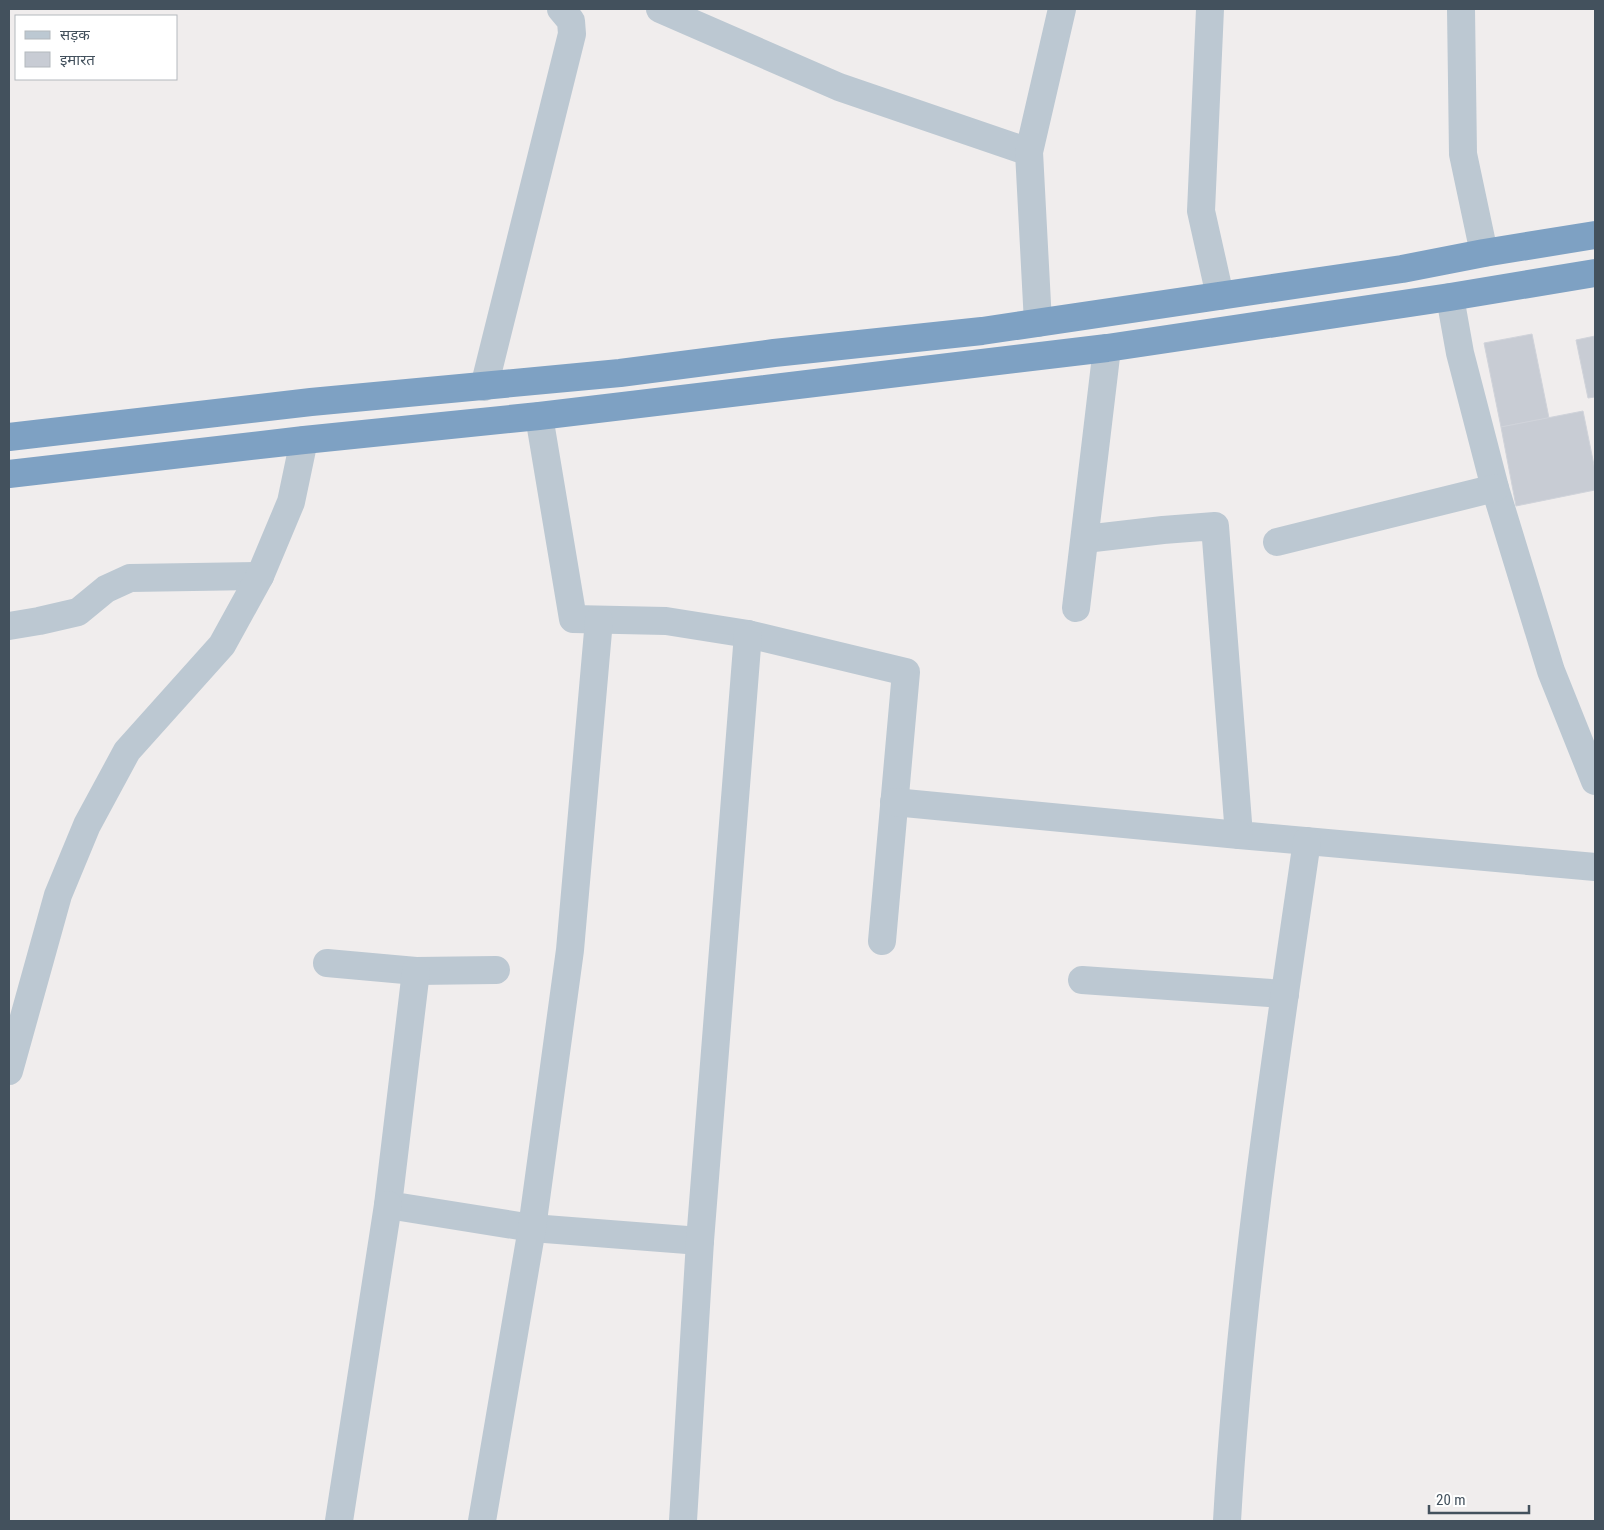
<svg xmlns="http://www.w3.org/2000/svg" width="1604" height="1530" viewBox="0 0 1604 1530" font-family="'Roboto Condensed','Noto Sans Devanagari',sans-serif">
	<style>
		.building { fill: #c8ccd4; stroke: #d0d3da }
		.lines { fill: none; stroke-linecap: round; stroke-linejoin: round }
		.minor { stroke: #bcc8d2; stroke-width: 28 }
		.highway { stroke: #7ea1c3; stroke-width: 28 }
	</style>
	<rect width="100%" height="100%" fill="#f0eded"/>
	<g class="building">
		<path d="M1532,334L1549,418L1501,427L1484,343Z"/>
		<path d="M1595,336V397L1588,398L1576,340Z"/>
		<path d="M1583,411L1595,470V490L1516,506L1501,427Z"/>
	</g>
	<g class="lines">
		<g class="minor">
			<path d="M660,9L839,87L1029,152"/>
			<path d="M1210,9L1201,211L1220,296"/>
			<path d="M1461,9L1463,154L1484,253"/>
			<path d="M1450,297L1460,353L1495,488L1551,671L1595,781"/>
			<path d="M1038,323L1029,152L1062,9"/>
			<path d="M484,387L572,34L571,21L561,9"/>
			<path d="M539,416L573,619L666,621L748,634L906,672L882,941"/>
			<path d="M1085,539L1163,530L1215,526L1239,835L1595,867"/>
			<path d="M1277,542L1495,488"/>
			<path d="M1076,608L1107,348"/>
			<path d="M9,626L39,621L78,612L106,589L130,578L260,576"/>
			<path d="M894,802L1239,835"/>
			<path d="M327,963L416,971L496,970"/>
			<path d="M416,971L388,1205L532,1228L700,1241"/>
			<path d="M1082,980L1285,994"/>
			<path d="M9,1071L58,895L87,825L127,751L222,645L260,576L291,502L304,440"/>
			<path d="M339,1521L388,1205"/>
			<path d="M482,1521L532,1228L570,950L599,620"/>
			<path d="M683,1521L700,1241L748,634"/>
			<path d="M1227,1521C1240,1293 1274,1067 1307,841"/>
		</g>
		<g class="highway">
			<path d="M9,437L311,402L620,373L774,353L982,331L1402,269L1484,253L1595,235"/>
			<path d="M9,474L304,440L539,416L1107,348L1450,297L1595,273"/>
		</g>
	</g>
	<rect width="1604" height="1530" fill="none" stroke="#43515d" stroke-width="20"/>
	<rect x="15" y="15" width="162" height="65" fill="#ffffff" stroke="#b4b9be"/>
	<rect x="25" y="31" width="25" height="8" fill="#bcc8d2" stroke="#b4b9be"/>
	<text x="60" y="40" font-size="15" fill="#43515d">सड़क</text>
	<rect x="25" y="52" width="25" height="15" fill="#c8ccd4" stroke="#b4b9be"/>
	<text x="60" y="65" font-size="15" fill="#43515d">इमारत</text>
	<path d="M1429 1505v8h100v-8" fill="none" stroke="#43515d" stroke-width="2.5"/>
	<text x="1436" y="1505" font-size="15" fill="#43515d" stroke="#ffffff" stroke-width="4" paint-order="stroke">20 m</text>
</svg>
